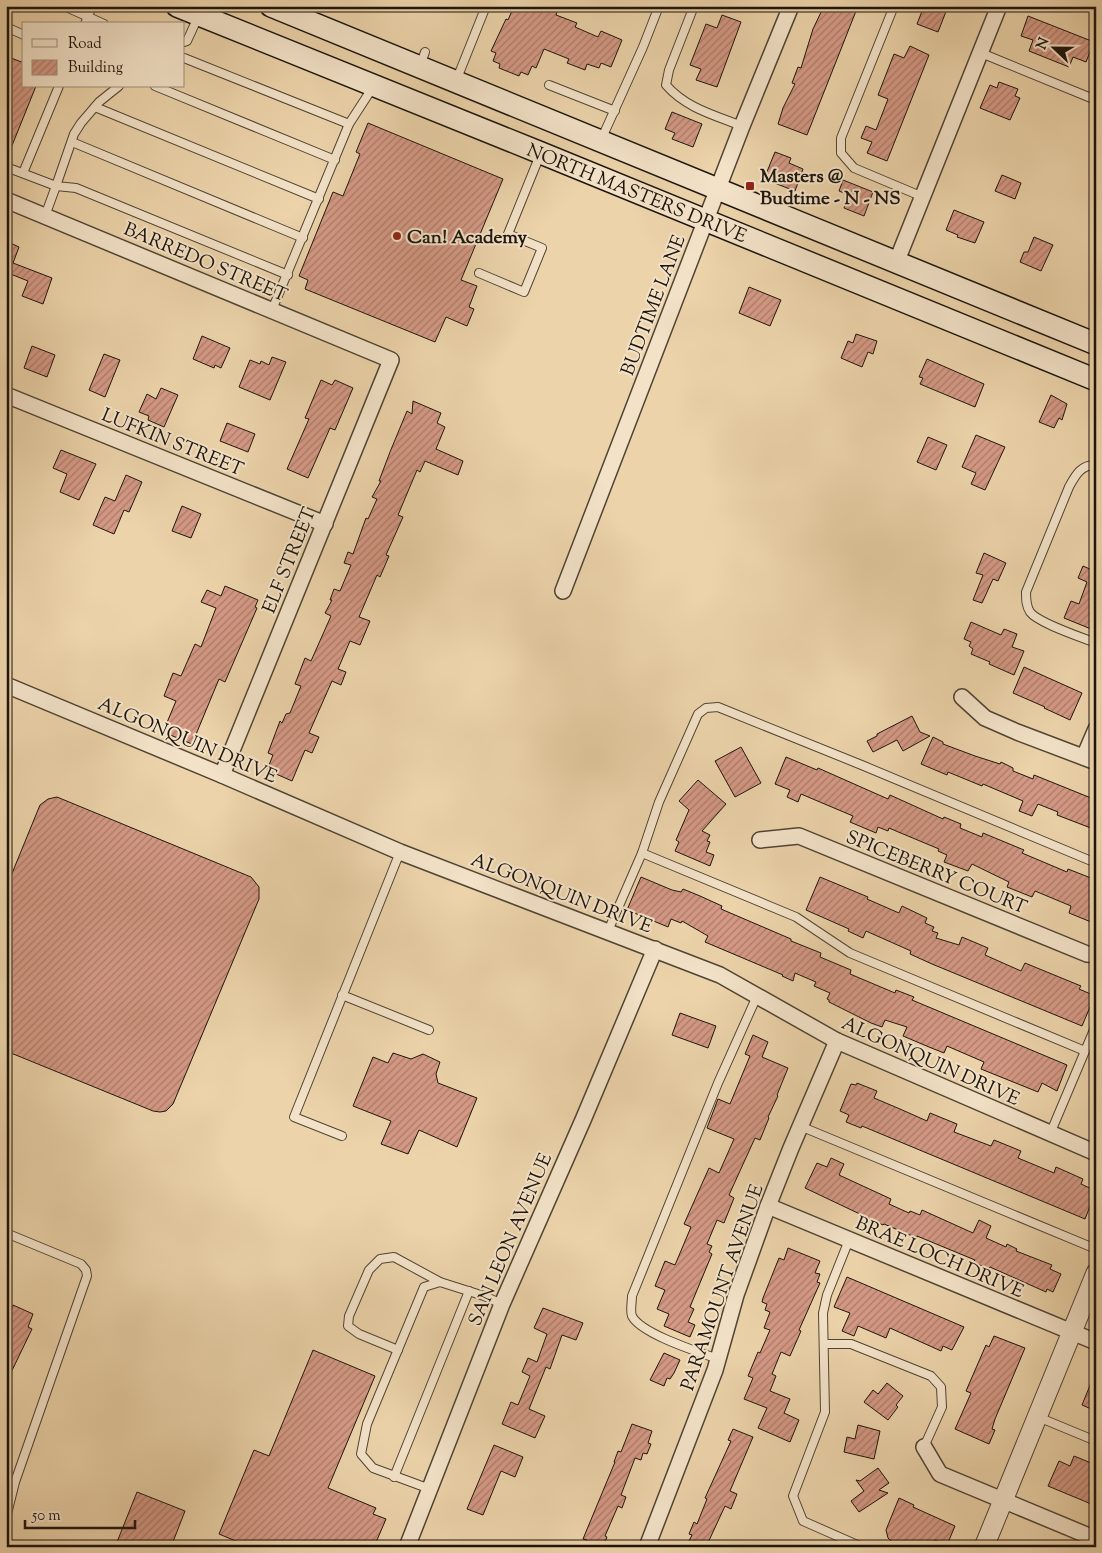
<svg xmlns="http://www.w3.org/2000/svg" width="1102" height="1553" viewBox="0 0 1102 1553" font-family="'Sorts Mill Goudy',serif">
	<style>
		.building { fill: url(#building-hatch); stroke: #1c150c }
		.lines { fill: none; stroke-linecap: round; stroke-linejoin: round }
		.service-casing { stroke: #504434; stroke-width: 10 }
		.minor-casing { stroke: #504434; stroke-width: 18 }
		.tertiary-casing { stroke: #504434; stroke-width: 21 }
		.secondary-casing { stroke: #1c150c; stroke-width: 24 }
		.service { stroke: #f3e2c8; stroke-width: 8 }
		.minor { stroke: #f3e2c8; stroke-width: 15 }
		.tertiary { stroke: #f3e2c8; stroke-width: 19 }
		.secondary { stroke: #f3e2c8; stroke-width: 21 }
		.poi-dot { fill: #8f2418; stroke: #f3e2c8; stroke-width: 2 }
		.labels { text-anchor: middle; stroke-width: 4; stroke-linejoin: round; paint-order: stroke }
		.poi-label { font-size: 19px; font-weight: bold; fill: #1c150c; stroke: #f3e2c8; text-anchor: start }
		.street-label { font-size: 19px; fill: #1c150c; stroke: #f3e2c8 }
	</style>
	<defs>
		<pattern id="building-hatch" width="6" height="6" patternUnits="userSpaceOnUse" patternTransform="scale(1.25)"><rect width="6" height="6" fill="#d59985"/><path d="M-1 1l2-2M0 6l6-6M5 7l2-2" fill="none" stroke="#ac7c6b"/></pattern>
	</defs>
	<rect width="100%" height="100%" fill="#ecd3aa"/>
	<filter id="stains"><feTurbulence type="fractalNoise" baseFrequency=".004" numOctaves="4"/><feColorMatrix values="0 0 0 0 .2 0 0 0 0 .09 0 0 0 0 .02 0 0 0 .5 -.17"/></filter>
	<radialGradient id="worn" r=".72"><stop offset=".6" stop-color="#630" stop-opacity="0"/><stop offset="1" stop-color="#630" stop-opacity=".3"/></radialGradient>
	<g class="building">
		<path d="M514,6H559L556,15L577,23L575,27L598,37L601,31L622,40L611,67L601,63L599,68L587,64L585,70L567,63L569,59L544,49L536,68L532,66L528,75L521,72L519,76L499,68L500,64L493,61L496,53L491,51L506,19L508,20Z"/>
		<path d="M824,6H858L807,135L778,124L783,108L795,84L792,83L798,67L801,68L813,29Z"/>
		<path d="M924,6H939L947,9L938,32L917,24Z"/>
		<path d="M722,15L741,22L717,87L696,80L701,69L690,65L706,24L717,28Z"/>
		<path d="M1028,16L1094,42L1086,62L1073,57L1069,67L1029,51L1033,40L1021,36Z"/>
		<path d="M910,46L929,55L887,161L867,153L872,142L861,138L866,126L876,130L888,99L878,95L894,54L904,58Z"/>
		<path d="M6,56L24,63V86H36L7,158Z"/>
		<path d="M999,82L1018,89L1015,96L1020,98L1010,120L980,108L990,85L997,88Z"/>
		<path d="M672,112L702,124L693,147L672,139L675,133L665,129Z"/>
		<path d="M368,123L503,179L461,280L477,286L469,307L474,309L467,326L446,317L435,342L305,289L308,280L299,276L333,192L343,196L360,154L356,152Z"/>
		<path d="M775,152L791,158L789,163L803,169L795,191L764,179Z"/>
		<path d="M1002,175L1021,183L1015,199L995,191Z"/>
		<path d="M843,180L873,192L864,216L844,208L849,195L839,191Z"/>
		<path d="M954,210L984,222L975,243L957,237L958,235L946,230Z"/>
		<path d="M1034,237L1053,245L1041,271L1020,262L1024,252H1028Z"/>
		<path d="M6,241L19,247L13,263L52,278L43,304L22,296L28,281L8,273L6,278Z"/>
		<path d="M749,287L781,300L770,326L739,313Z"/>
		<path d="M856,334L877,341L873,354L868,352L862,367L841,358L848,341L853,343Z"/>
		<path d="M202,336L230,348L221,368L215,365L214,368L193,359Z"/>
		<path d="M32,346L55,355L47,377L24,368Z"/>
		<path d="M104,354L120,360L105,397L89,390Z"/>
		<path d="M272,357L286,362L270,400L239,387L250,360L260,364L261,361L269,365Z"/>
		<path d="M927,359L984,384L975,407L920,384L923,378L919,377Z"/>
		<path d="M321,380L332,385L335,380L353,388L335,430L330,428L308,478L287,469L309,419L305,418Z"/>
		<path d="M161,388L178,395L164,427L148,420L149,416L139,412L147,394L156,399Z"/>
		<path d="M1051,395L1067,404L1062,420L1059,418L1054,428L1039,422Z"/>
		<path d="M413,401L441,413L437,423L445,427L436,449L463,461L458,475L425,461L420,472L417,470L398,515L403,517L386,555L389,556L380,577L377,575L359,617L370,621L360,645L350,641L338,669L346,672L341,685L332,681L309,733L319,737L312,753L305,750L292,781L267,770L273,755L268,753L280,721L282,723L286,714L290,713L301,686L295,684L305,658L311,661L331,616L325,613L332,600H330L334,589L340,591L351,565L344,563L348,552L353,554L366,518L368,519L377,499L372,497L381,481H379L390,452L407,411L412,414Z"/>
		<path d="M227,423L255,434L248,452L220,441Z"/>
		<path d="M976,435L1005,447L985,490L971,484L976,473L962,467Z"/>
		<path d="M928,437L947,445L936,470L917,462Z"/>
		<path d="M61,450L96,464L79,500L60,492L67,474L53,468Z"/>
		<path d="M126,475L142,482L129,512L124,510L114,534L93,525L105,497L115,501Z"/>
		<path d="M182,506L201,514L191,538L172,531Z"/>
		<path d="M984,553L1006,563L998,581L993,579L982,603L973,600L983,575L976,573Z"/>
		<path d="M1096,563V631L1064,618L1071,601L1079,604L1087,582L1078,578L1083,566L1092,570Z"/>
		<path d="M225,586L258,600L255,607L257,608L225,682L219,679L192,744L163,732L176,701L164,696L173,673L181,676L195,644L201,647L216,608L201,602L207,590L221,596Z"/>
		<path d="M971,622L1001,635L1004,629L1017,634L1012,647L1024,651L1014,675L989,664L990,662L971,654L973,649L969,646L971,642L964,639Z"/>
		<path d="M1024,667L1082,693L1070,720L1044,708L1045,707L1013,693Z"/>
		<path d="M912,716L920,732L930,736L903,751L897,740L873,752L867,741L877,736V734Z"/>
		<path d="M933,737L943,742V744L975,756L1000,764L1001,762L1013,768V771L1033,779L1034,775L1096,800V830L1057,815L1058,812L1038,804L1032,816L1019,811L1023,801L983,784L982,786L948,772L947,775L921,764Z"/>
		<path d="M741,747L761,783L735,797L715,761Z"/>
		<path d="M786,757L817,770L818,768L888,799L890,795L943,819L944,817L961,824L960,828L982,837L983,833L1024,850L1022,853L1067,872L1068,869L1096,880V924L1069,913L1071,906L1035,891L1032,897L1007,887L1009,882L972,864L968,871L944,862L947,855L938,851L939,849L896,831L889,828L888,831L878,827L876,833L850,822L853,816L801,794L798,802L787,797L790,790L775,784Z"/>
		<path d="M698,780L726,804L702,831L710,835L707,841L710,842L706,852L714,855L710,866L675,851L679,842L676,840L689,810L679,801Z"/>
		<path d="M57,797L251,877L259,887V899L173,1104L166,1111L160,1112L153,1111L6,1051V888L40,805L48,799Z"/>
		<path d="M641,877L672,890L681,892L683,889L700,896L722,906L721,909L791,939V941L821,953L820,957L851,970L850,974L895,993L896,990L914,997L912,1000L1067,1065L1057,1091L1042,1083L1038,1092L981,1069L984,1062L947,1046L944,1053L929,1047L903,1036L907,1027L885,1020L882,1027L871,1023L829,1002V1000L827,999L830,993L814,986L816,982L795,973L793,981L782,976L783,975L705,942L708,936L682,921L681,923L671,919L668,927L627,910Z"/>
		<path d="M820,877L868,897L867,899L899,913L902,906L927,918L925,923L934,927L932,931L938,933L936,938L959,945L962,937L988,948L985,955L1021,971L1025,963L1081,986L1079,989L1093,995L1091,999L1093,1000L1082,1026L932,964L910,954L911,951L866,931L863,938L848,931L849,929L806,910Z"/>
		<path d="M680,1013L716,1026L708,1048L672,1035Z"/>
		<path d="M753,1035L768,1042L762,1057L788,1068L777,1095L778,1096L768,1117L769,1118L760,1140L755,1138L729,1195L734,1198L724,1223L717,1220L707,1244L712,1246L709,1252L712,1254L690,1307L694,1309L688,1322L695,1325L690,1337L664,1326L669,1314L657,1309L665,1290L655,1286L665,1261L675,1265L691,1227L684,1224L709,1168L719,1173L734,1139L707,1128L718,1099L730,1104L750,1056L745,1054Z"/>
		<path d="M393,1053L411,1059L423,1054L440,1062L436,1074L438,1083L477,1098L457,1147L419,1130L408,1154L381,1144L391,1121L353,1106L373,1057L388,1063Z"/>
		<path d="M857,1083L877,1091L874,1098L900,1109L927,1121L930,1113L957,1124L954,1132L991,1146L994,1140L1021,1151L1018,1158L1054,1173L1056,1167L1083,1179L1081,1184L1096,1191L1085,1219L862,1126L861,1128L846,1122L849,1115L840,1111L851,1084L856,1085Z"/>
		<path d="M831,1158L844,1164L839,1175L891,1199L889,1204L909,1213L910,1211L920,1215L922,1210L973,1233L979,1220L991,1226L986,1238L1006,1247L1007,1244L1017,1249L1016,1251L1052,1265L1050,1269L1061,1274L1053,1292L1047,1289L1046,1292L990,1267L989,1269L973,1262L975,1260L917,1236V1238L884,1224L883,1225L805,1188L817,1163L827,1167Z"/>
		<path d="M788,1248L820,1261L815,1273L820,1274L817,1282L820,1283L799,1330L801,1331L790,1356L781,1352L772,1374L776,1376L770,1391L790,1399L784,1413L799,1420L790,1442L758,1428L767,1408L744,1399L753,1378L748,1376L758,1352L760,1353L770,1330L764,1328L770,1312L765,1310L767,1304L762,1302L763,1298L779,1258L784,1260Z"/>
		<path d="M847,1277L964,1327L952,1350L943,1346L941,1351L890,1328L886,1338L858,1326L854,1336L842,1331L850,1313L834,1307Z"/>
		<path d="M13,1305L33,1314L28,1327L32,1329L6,1383V1308L11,1310Z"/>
		<path d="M543,1308L583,1323L576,1340L562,1335L550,1369L546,1367L529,1409L545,1416L535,1438L502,1424L511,1402L518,1405L530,1376L522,1372L528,1358L537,1362L547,1334L534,1328Z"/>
		<path d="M994,1336L1025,1348L995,1419L992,1429L995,1430L989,1444L955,1429L971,1393L966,1391L986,1345L989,1347Z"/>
		<path d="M313,1350L375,1376L328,1488L376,1508L373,1514L386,1519L374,1547H250L219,1534L254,1450L269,1456Z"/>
		<path d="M664,1353L680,1360L674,1373L670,1379L667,1378L664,1386L650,1380Z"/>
		<path d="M1095,1373H1096V1411L1082,1405Z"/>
		<path d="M887,1383L903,1396L896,1405L898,1407L888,1420L864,1402L873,1390L878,1394Z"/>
		<path d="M632,1424L652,1431L648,1443L651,1444L647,1454L643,1453L641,1460L635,1458L621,1495L626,1497L622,1508L618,1506L605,1536L607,1537L603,1547H584L587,1540L583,1539L615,1462H614L618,1451L621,1452Z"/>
		<path d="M858,1425L880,1431L874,1459L844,1452L847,1437L855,1439Z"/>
		<path d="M733,1429L753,1437L730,1491L737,1494L731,1509L725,1506L706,1547H686L692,1535L689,1534L694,1522L697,1524L707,1499L705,1498L731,1441L728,1440Z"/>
		<path d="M494,1445L523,1457L515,1477L501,1471L483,1515L467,1509Z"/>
		<path d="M1074,1456L1096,1465V1506L1048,1486L1059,1461L1070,1466Z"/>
		<path d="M878,1468L889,1483L879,1490L888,1493L859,1512L851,1501L864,1491L856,1480L860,1481Z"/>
		<path d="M137,1492L185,1511L171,1547H115Z"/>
		<path d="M899,1498L914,1505L913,1507L955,1526L947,1545L935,1540L932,1547H905L891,1541L888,1538L886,1530Z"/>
	</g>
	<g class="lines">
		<g class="service-casing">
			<g id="service">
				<path d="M64,6L104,24"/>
				<path d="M694,6L669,70L666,85C686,108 714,115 742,126"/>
				<path d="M894,6L841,138V153L854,168L923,197"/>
				<path d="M85,24L92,6"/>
				<path d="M6,27L24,35"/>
				<path d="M184,42L187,41L198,17"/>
				<path d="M981,53L1096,100"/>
				<path d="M184,58L349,124"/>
				<path d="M420,66L425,52"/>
				<path d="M456,81L486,6"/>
				<path d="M549,85L615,111"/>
				<path d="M119,86L99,102L81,123L74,134L56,186L76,188L288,275"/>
				<path d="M155,86L335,160"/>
				<path d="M95,107L319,199"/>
				<path d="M601,140L643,47L659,6"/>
				<path d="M72,142L303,238"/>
				<path d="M6,167L56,186L45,216"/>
				<path d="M23,173L59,86"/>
				<path d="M479,273L524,292L542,248L508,234L540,155"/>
				<path d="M272,310L349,124L373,87"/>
				<path d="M1096,465C1081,464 1075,476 1069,487L1026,592C1026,599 1026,606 1030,612C1038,623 1081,637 1096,643"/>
				<path d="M642,853L796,917L850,953L1085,1051"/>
				<path d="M608,931L642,853L659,802L698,714L706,708L718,707L864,766L1096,863"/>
				<path d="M342,995L429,1030"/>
				<path d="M800,1126L1096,1249"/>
				<path d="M1050,1134L1096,1025"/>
				<path d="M342,1136L294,1117L400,852"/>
				<path d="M6,1233L81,1264L86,1270L87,1276L15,1482L6,1518"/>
				<path d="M849,1240L827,1295L823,1313L825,1412L793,1496L803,1521L862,1547"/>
				<path d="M824,1344H851L931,1376L941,1387L942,1407L924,1447"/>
				<path d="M398,1350L359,1334L348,1326L349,1316L369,1270L380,1259L394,1257L440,1282"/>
				<path d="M718,1359C699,1352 641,1334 632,1316C630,1311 632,1302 632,1296L718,1083L757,996"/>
				<path d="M1038,1417L1096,1441"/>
				<path d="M394,1477L469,1291"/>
				<path d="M430,1489L373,1468L361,1454L367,1424L424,1287L440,1282L484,1296L502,1304"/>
			</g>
		</g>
		<g class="minor-casing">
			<g id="minor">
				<path d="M6,200L391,360L222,775"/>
				<path d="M896,263L999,6"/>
				<path d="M6,395L325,524"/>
				<path d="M563,591L742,126L791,6"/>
				<path d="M6,685L222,775L400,852L720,975L837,1041L1096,1153"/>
				<path d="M962,697L985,718L1017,732L1096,762"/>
				<path d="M1084,757L1096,729"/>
				<path d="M760,840L799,836L1087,954L1096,955"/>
				<path d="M768,1206L1096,1342"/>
				<path d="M924,1447L940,1474L1096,1539"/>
				<path d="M407,1547L502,1304L583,1120L655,949"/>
				<path d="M647,1547L715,1370L736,1295L768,1206L791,1148L837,1041"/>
			</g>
		</g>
		<g class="tertiary-casing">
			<path id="tertiary" d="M984,1547L1096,1273"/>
		</g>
		<g class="secondary-casing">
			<g id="secondary">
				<path d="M177,6L541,153L1096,380"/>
				<path d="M271,6L1096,344"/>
			</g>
		</g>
		<use href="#service" class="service"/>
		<use href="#minor" class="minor"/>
		<use href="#tertiary" class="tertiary"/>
		<use href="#secondary" class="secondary"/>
	</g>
	<g class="poi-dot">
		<rect x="745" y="181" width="10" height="10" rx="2.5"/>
		<circle cx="397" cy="236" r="5"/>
	</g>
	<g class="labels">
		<g class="poi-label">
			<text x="760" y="182">Masters @<tspan x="760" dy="22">Budtime - N - NS</tspan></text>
			<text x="407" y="243">Can! Academy</text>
		</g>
		<g class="street-label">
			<text transform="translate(637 192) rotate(22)" y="7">NORTH MASTERS DRIVE</text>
			<text transform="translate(206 261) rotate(23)" y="7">BARREDO STREET</text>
			<text transform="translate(652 305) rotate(-69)" y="7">BUDTIME LANE</text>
			<text transform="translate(173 441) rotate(22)" y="7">LUFKIN STREET</text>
			<text transform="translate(288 560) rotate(-68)" y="7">ELF STREET</text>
			<text transform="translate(188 739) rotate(23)" y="7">ALGONQUIN DRIVE</text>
			<text transform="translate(937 871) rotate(22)" y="7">SPICEBERRY COURT</text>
			<text transform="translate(562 892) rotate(21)" y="7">ALGONQUIN DRIVE</text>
			<text transform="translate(931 1060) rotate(24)" y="7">ALGONQUIN DRIVE</text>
			<text transform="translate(509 1239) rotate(-67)" y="7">SAN LEON AVENUE</text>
			<text transform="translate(940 1256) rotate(23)" y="7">BRAE LOCH DRIVE</text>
			<text transform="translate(721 1287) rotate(-71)" y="7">PARAMOUNT AVENUE</text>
		</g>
	</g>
	<rect width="1102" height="1553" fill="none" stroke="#ecd3aa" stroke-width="25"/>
	<rect x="8" y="8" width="1087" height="1538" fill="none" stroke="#1c150c" stroke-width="2.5"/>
	<rect x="12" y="12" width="1077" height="1528" fill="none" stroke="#1c150c"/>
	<rect x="22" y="22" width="162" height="65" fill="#f3e2c8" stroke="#9d907d"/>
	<rect x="32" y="39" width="25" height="8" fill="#f3e2c8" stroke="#9d907d"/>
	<text x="68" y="48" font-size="15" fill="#1c150c">Road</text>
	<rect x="32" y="60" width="25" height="15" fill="url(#building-hatch)" stroke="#9d907d"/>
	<text x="68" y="72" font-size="15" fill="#1c150c">Building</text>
	<g transform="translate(1054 48) rotate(292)" stroke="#f3e2c8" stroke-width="4" paint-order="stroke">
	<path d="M0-4L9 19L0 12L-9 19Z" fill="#1c150c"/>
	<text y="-8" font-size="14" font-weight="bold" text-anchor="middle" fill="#1c150c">N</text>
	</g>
	<path d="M25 1520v8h110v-8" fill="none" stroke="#1c150c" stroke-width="2.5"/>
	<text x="32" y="1520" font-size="15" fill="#1c150c" stroke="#f3e2c8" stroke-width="4" paint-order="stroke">50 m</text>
	<rect width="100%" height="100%" filter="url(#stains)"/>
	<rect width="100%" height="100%" fill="url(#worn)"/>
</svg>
